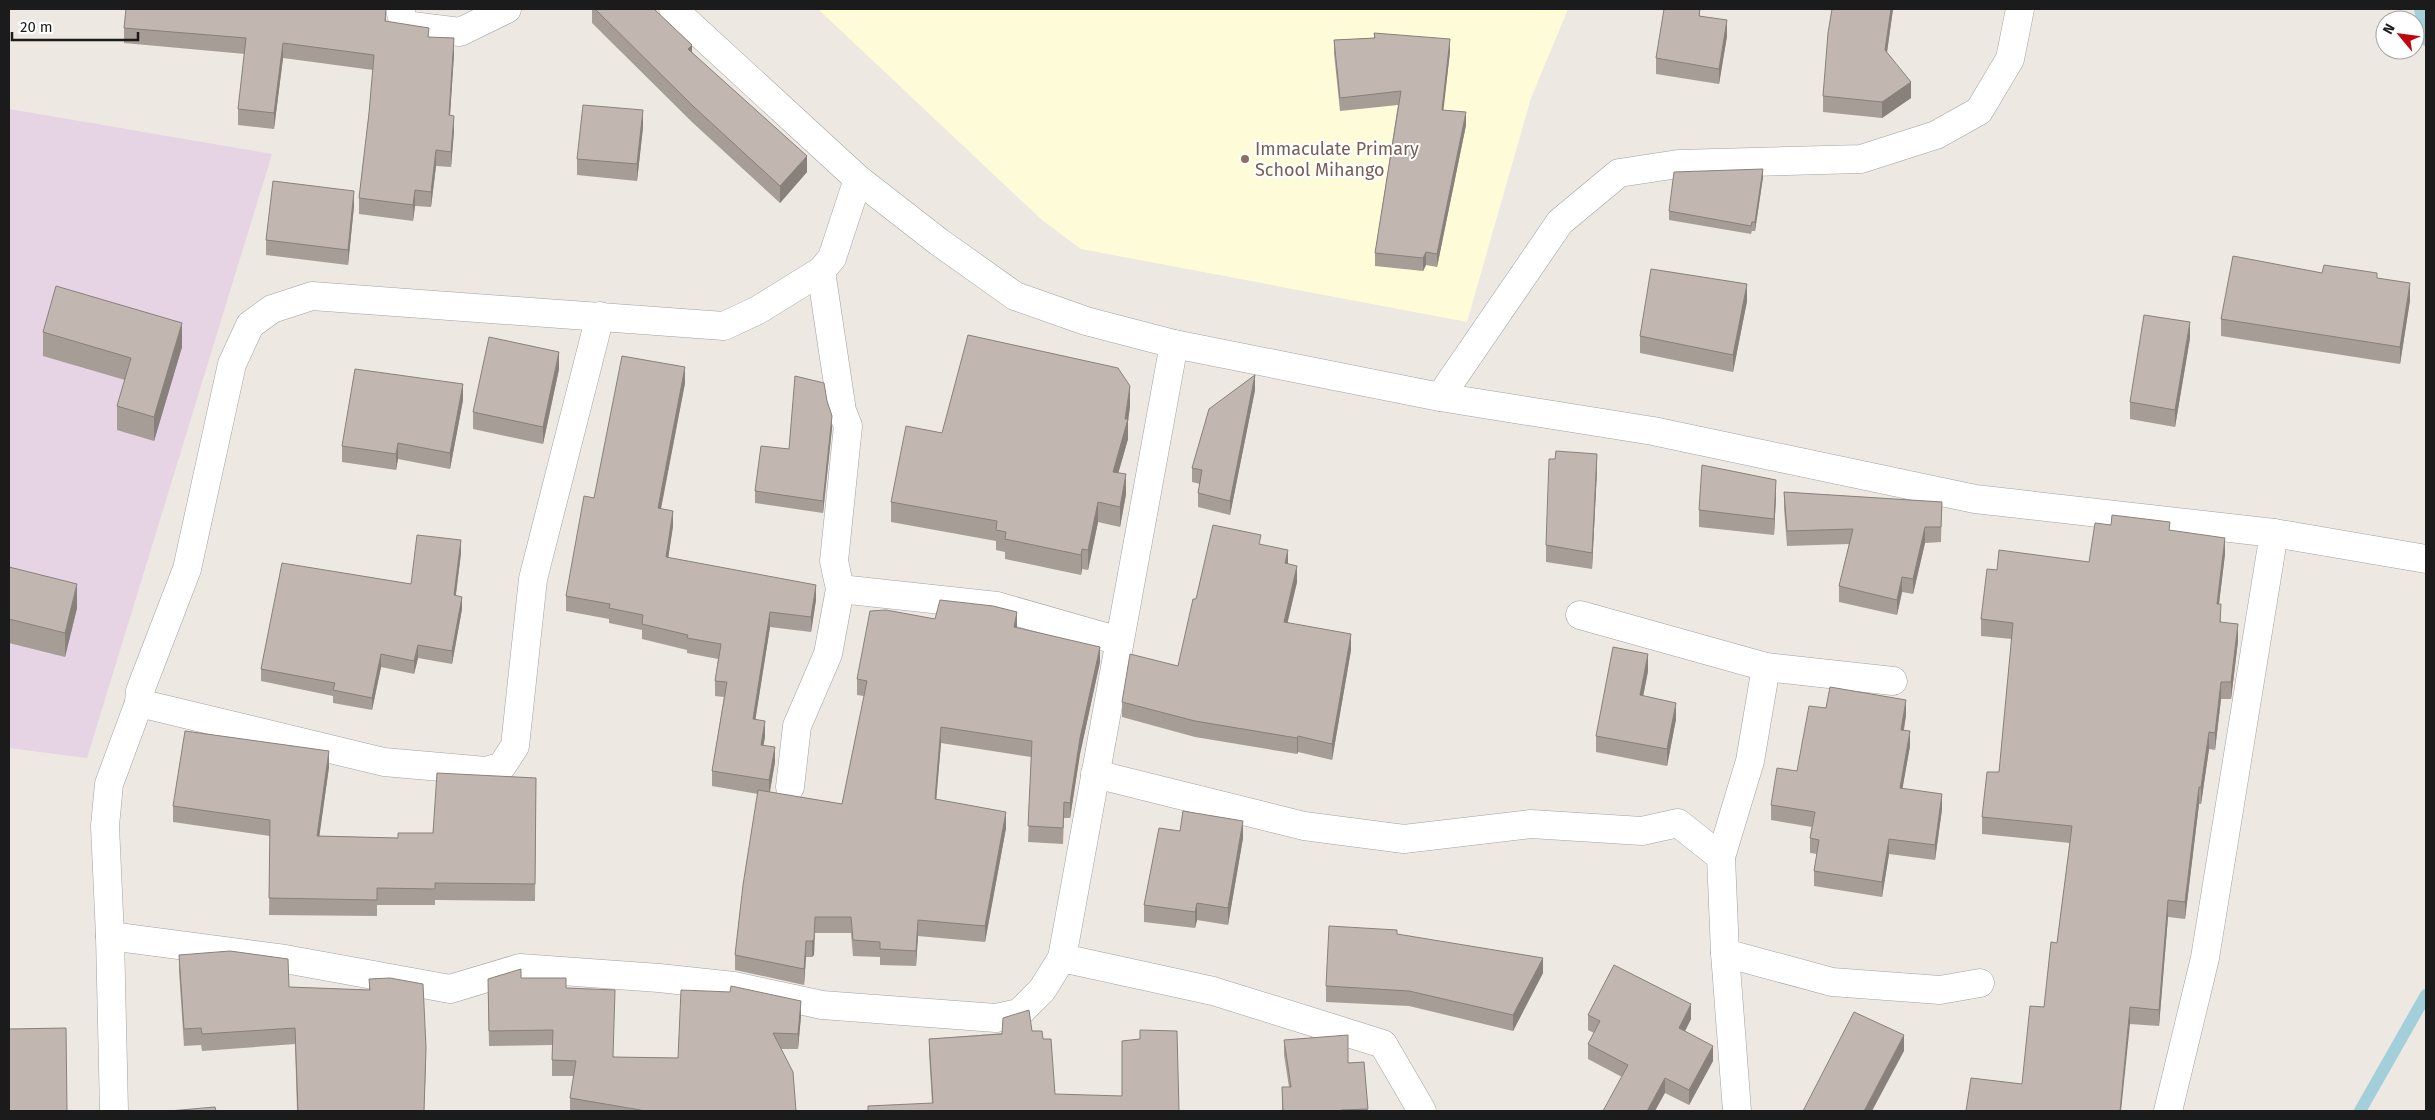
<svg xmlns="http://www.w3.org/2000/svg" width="2435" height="1120" viewBox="0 0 2435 1120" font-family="'Fira Sans',sans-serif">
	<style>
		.industrial { fill: #e6d3e3 }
		.education { fill: #fefcd8 }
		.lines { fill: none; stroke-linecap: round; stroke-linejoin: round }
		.stream { stroke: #a2cfd9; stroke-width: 12 }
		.minor-casing { stroke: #a2a2a2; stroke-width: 29 }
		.minor { stroke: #fff; stroke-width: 28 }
		.wall { fill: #a69d97 }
		.shaded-wall { fill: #87807b }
		.building { fill: #c1b7b0; stroke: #87807b }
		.education-dot { fill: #8d6e63; stroke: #fff; stroke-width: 2 }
		.labels { text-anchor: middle; stroke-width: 4; stroke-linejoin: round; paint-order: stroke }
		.education-label { font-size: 18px; fill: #785e54; stroke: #fff; text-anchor: start }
	</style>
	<rect width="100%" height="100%" fill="#ede8e1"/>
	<path class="industrial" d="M9,109L272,154L87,758L9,748Z"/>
	<path class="education" d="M818,9H1568L1531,98L1467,322L1081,249L1042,220Z"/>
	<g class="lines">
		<g class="stream">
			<path d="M2420,9L2426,40"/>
			<path d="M2360,1111L2426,995"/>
		</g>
		<g class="minor-casing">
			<g id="minor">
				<path d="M400,9L404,25L460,32L507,9"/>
				<path d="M673,9L858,179L939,242L1015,296L1086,321L1174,344L1440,397L1653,431L1975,499L2274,533L2426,559"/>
				<path d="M858,179L832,258L821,271L758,310L724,326L312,296L272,309L250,325L232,364L187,569L140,691L139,703L109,784L105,826L110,936L285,959L450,989L520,968L659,978L734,986L822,1005L996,1018L1019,1013L1042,990L1062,958"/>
				<path d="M1174,344L1062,958L1213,991L1383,1044L1422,1111"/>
				<path d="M1440,397L1560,222L1619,173L1678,164L1861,159L1936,135L1979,111L2010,59L2020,9"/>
				<path d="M840,589L997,606L1119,641"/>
				<path d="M1580,615L1766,667L1893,681"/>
				<path d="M139,703L384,762L486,771L502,766L515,746L533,579L600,316"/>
				<path d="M1095,774L1304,826L1404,839L1531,824L1642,831L1678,823L1721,857"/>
				<path d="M790,787L797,726L828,654L840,589L834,561L848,426L842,411L821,271"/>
				<path d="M110,936L114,1111"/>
				<path d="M1725,953L1832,982L1940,990L1980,983"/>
				<path d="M1737,1111L1725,953L1721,857L1750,761L1766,667"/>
				<path d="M2168,1111L2205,958L2274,533"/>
			</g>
		</g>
		<use href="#minor" class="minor"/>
	</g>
	<g class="wall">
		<path d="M386,9V21L429,37L454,54L450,115L454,131L451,167L436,166L431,207L415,206L413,221L359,214V198L369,113L373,70L283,58L274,129L238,125V109L245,54L124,43V28Z"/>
		<path d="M592,9H654L692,52L807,172L780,203L693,123L592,23Z"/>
		<path d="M1700,9V16L1727,36L1719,84L1656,74V58Z"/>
		<path d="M1832,9H1893L1887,52L1911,98L1882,118L1823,112V96Z"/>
		<path d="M1374,33L1450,52L1443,110L1466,125L1437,267L1426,265L1423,271L1375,266V253L1398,105L1340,111L1334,53V40L1374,38Z"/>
		<path d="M643,127L637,181L577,175V159Z"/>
		<path d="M1763,177L1755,231H1752L1751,234L1669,220V211Z"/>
		<path d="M354,206L348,265L266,255V240Z"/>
		<path d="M2322,273L2377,278L2410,300L2400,364L2221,336V319Z"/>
		<path d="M1747,301L1733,372L1640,353V336Z"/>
		<path d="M43,332L182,347L154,441L117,430V406L125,380L43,356Z"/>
		<path d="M2190,338L2175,427L2130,419V402Z"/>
		<path d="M559,369L543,444L473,429V412Z"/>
		<path d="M685,383L661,509L673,526L668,558L816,600L811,632L770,627L755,720L765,737L763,745L775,762L770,792L842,804L864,696L857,695V679L935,619L1017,628L1100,662L1080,754L1070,818H1064L1063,844L1028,842L1031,757L941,743L936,799L1006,828L985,942L918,936L916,966L880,965V957L853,956L851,933H815L814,955L812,957H806L804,985L735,970V955L758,794L712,786V771L724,697L715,696V681L718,659L687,653V650L642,639V630L609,623V619L566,611V596L594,498Z"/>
		<path d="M1255,390L1230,515L1198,507V493L1200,484L1192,482V468Z"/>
		<path d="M463,400L450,469L398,459L396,470L342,462V446Z"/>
		<path d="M827,401L832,428L823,513L755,503V491L789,449Z"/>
		<path d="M1130,406L1128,421V439L1118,473L1126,494L1120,527L1098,522L1088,570L1082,569L1081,575L1005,559V552L996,550V541L891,522V502L942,433Z"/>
		<path d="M1597,470L1592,569L1546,562V545Z"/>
		<path d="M1784,492L1942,502L1941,542L1925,543L1913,594L1902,592L1897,615L1839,602V586L1849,544L1787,546L1784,508Z"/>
		<path d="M1776,496L1774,535L1699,527V510Z"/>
		<path d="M2170,530L2225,554L2219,604L2221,622L2238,641L2231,699H2221L2215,750L2209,749L2201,804H2199L2185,919L2168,917L2159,1026L2130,1024L2022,1084L2044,1007L2057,943L2070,843L1982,834V817L1999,772L2012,639L1981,636V619L1997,570L2089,562Z"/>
		<path d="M1261,544L1288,564L1297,582L1287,623L1351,650L1332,760L1298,752L1297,754L1195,737L1122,717V702L1178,666L1196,599Z"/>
		<path d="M461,553L456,595L462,609L452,664L418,658L414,674L381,667L372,710L333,703V696L261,681V669L411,584Z"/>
		<path d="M9,567L77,608L65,657L9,643Z"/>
		<path d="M1648,671L1643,696L1676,719L1667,766L1596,752V736Z"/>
		<path d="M1826,708L1906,715L1904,730L1910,746L1902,788L1942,809L1935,860L1889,854L1882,897L1814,886V871L1817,854L1810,853V838L1812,827L1771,820V805L1797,771Z"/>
		<path d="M329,767L319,836L398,838L433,833L536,778L535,901L435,900V905H377V916L269,915L270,836L173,822V806Z"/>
		<path d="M1180,831L1243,838L1228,925L1197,920L1195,928L1144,922V905Z"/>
		<path d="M1397,934L1543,973L1513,1031L1409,1006L1326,1002V986Z"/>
		<path d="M179,955L289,987L369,990V979L426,1064L424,1111H297L295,1044L202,1051L201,1045L184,1046L179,971Z"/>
		<path d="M521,978L566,988L614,1057L678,1058L801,1016L798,1049H781L796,1111H570V1098L574,1076H552V1045L489,1046L488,994Z"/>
		<path d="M1588,1015L1691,1019L1685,1031L1713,1061L1689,1105L1665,1093L1622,1077L1588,1059V1044L1594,1033L1588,1030Z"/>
		<path d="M1032,1031L1043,1039L1055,1094L932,1103L929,1053V1039Z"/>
		<path d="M1284,1040L1348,1063L1364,1062L1368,1111H1282V1087H1289L1284,1055Z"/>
	</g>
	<g class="shaded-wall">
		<path d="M1891,9H1893L1885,66V50Z"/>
		<path d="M1727,20V36L1719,84V69Z"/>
		<path d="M454,38V54L449,131V115Z"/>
		<path d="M1450,39V52L1442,123V110Z"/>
		<path d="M283,43V58L274,129V113Z"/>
		<path d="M692,45V62L688,49Z"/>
		<path d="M1911,82V98L1882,118V102Z"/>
		<path d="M643,110V127L637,181V164Z"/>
		<path d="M1466,112V125L1437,267V254Z"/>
		<path d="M454,116V131L451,167V152Z"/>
		<path d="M436,150V166L431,207V192Z"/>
		<path d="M807,156V172L780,203V186Z"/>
		<path d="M1763,169V177L1755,231V222Z"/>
		<path d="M415,190V206L413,221V205Z"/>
		<path d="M354,191V206L348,265V250Z"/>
		<path d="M1426,252V265L1423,271V258Z"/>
		<path d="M2410,283V300L2400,364V347Z"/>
		<path d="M1747,284V301L1733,372V355Z"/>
		<path d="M2190,322V338L2175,427V410Z"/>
		<path d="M182,323V347L154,441V417Z"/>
		<path d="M559,352V369L543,444V427Z"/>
		<path d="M685,367V383L658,523V508Z"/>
		<path d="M1255,375V390L1230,515V501Z"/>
		<path d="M463,384V400L450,469V453Z"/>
		<path d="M1130,386V406L1128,421V439L1113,492V472L1125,419Z"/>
		<path d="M832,416V428L823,513V501Z"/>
		<path d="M398,443V459L396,470V454Z"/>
		<path d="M1597,454V470L1592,569V553Z"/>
		<path d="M1126,474V494L1120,527V507Z"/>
		<path d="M1776,480V496L1774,535V519Z"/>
		<path d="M1098,502V522L1088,570V550Z"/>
		<path d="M673,511V526L666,573V557Z"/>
		<path d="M1925,527V543L1913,594V579Z"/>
		<path d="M2225,538V554L2217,620V604Z"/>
		<path d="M461,540V553L454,608V595Z"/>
		<path d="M1082,549V569L1081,575V555Z"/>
		<path d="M1288,550V566L1285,563Z"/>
		<path d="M1297,566V582L1284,638V622Z"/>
		<path d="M1902,577V592L1897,615V600Z"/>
		<path d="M77,584V608L65,657V633Z"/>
		<path d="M816,585V600L811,632V617Z"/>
		<path d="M462,597V609L452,664V651Z"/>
		<path d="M770,612V627L753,735V719Z"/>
		<path d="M1017,612V628L1014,627Z"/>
		<path d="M2238,624V641L2231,699V682Z"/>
		<path d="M1351,634V650L1332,760V744Z"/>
		<path d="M418,645V658L414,674V661Z"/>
		<path d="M1100,647V662L1080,754L1070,818V803L1080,738Z"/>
		<path d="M381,654V667L372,710V698Z"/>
		<path d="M1648,654V671L1640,712V695Z"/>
		<path d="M2221,682V699L2215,750V733Z"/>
		<path d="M1906,700V715L1901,745V730Z"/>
		<path d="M1676,703V719L1667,766V749Z"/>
		<path d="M765,721V737L761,760V745Z"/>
		<path d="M941,727V743L935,815V799Z"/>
		<path d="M1910,731V746L1900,803V788Z"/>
		<path d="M2209,732V749L2201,804V787Z"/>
		<path d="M1298,736V752L1297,754V738Z"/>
		<path d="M775,747V762L769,795V780Z"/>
		<path d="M329,751V767L317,853V836Z"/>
		<path d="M2199,787V804L2185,919V902Z"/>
		<path d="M1942,794V809L1935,860V845Z"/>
		<path d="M1006,812V828L985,942V926Z"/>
		<path d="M1243,821V838L1228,925V908Z"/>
		<path d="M1889,839V854L1882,897V882Z"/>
		<path d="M2168,900V917L2159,1026V1010Z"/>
		<path d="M1197,903V920L1195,928V912Z"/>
		<path d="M815,917L814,955L812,957V941Z"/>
		<path d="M918,920V936L916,966V951Z"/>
		<path d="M806,941V957L804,985V969Z"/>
		<path d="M1543,958V973L1513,1031V1015Z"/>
		<path d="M801,1001V1016L798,1049V1034Z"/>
		<path d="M1691,1004V1019L1679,1043V1028Z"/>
		<path d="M2130,1007V1024L2121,1111H2120Z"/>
		<path d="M1904,1035V1051L1872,1111H1864Z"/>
		<path d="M1713,1046V1061L1689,1105V1090Z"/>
		<path d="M1665,1078V1093L1655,1111H1647Z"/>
	</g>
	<g class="building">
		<path d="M126,9H386L385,21L429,28L428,37L454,38L449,115L454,116L451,152L436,150L431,192L415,190L413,205L359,198L369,113L374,55L283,43L274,113L238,109L246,38L124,28Z"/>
		<path d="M595,9H654L692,45L688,49L807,156L780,186L693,106Z"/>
		<path d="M1664,9H1700L1699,16L1727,20L1719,69L1656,58Z"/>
		<path d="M1832,9H1891L1885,50L1911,82L1882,102L1823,96L1828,33Z"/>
		<path d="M1374,33L1450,39L1442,110L1466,112L1437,254L1426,252L1423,258L1375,253L1401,91L1340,98L1334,40L1375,38Z"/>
		<path d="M583,105L643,110L637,164L577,159Z"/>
		<path d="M1763,169L1755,222H1752L1751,226L1669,211L1674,172Z"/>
		<path d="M273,181L354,191L348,250L266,240Z"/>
		<path d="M2233,256L2322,273L2324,265L2377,273V278L2410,283L2400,347L2221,319Z"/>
		<path d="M1651,269L1747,284L1733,355L1640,336Z"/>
		<path d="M56,286L182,323L154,417L117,406L131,358L43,332Z"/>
		<path d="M2144,315L2190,322L2175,410L2130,402Z"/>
		<path d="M968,335L1118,368L1130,386L1125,419H1128L1113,472L1126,474L1120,507L1098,502L1088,550L1082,549L1081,555L1005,539L1006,532L996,530L997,521L891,502L906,426L942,433Z"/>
		<path d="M489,337L559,352L543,427L473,412Z"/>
		<path d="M622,356L685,367L658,508L673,511L666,557L816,585L811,617L770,612L753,719L765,721L761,745L775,747L769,780L712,771L727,682L715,681L721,644L687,638L688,635L642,624L643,615L609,608L610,604L566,596L584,496L594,498Z"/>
		<path d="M355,369L463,384L450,453L398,443L396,454L342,446Z"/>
		<path d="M1255,375L1230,501L1198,493L1202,470L1192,468L1209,409Z"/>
		<path d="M795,376L824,383L827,401L832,416L823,501L755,491L761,446L789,449Z"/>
		<path d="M1556,451L1597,454L1592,553L1546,545L1549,459H1555Z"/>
		<path d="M1702,465L1776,480L1774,519L1699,510Z"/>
		<path d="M1784,492L1942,502L1941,527H1925L1913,579L1902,577L1897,600L1839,586L1853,529L1787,531Z"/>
		<path d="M2112,515L2170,522L2169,530L2225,538L2217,604H2221L2220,622L2238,624L2231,682H2221L2215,733L2209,732L2201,787H2199L2185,902L2168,900L2159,1010L2130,1007L2120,1111H1966L1971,1078L2022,1084L2030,1006L2044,1007L2051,942L2057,943L2072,826L1982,817L1987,772H1999L2013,623L1981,619L1987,569L1997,570L1999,550L2089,562L2095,523L2111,525Z"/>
		<path d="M1213,525L1261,535L1259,544L1288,550L1285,563L1297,566L1284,622L1351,634L1332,744L1298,736L1297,738L1195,721L1122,702L1130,654L1178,666L1193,599H1196Z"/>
		<path d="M417,535L461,540L454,595L462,597L452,651L418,645L414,661L381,654L372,698L333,690L335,683L261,669L282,563L411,584Z"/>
		<path d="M9,567L77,584L65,633L9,619Z"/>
		<path d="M940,600L993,606L1017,612L1014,627L1100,647L1080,738L1070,803L1064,802L1063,828L1028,826L1032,741L941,727L935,799L1006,812L985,926L918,920L916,951L880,949V942L853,940L851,917H815L814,939L812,941H806L804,969L735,955L743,885L758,790L842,804L867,681L857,679L870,611L886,610L935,619Z"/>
		<path d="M1613,647L1648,654L1640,695L1676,703L1667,749L1596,736Z"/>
		<path d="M1830,687L1906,700L1901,730L1910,731L1900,788L1942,794L1935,845L1889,839L1882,882L1814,871L1819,840L1810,838L1815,812L1771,805L1777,768L1797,771L1809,706L1826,708Z"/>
		<path d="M185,731L329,751L317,836L398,838V833H433L437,773L536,778L535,884L435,883V889L377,888V900L269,898L270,820L173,806Z"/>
		<path d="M1183,811L1243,821L1228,908L1197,903L1195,912L1144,905L1159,828L1180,831Z"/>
		<path d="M1329,926L1397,930V934L1543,958L1513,1015L1409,991L1326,986Z"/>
		<path d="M230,951L288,959L289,987L370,990L369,979L390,978L423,984L426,1048L424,1111H298L295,1028L202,1034L201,1028L184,1029L179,955Z"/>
		<path d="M1614,965L1691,1004L1679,1028L1713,1046L1689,1090L1665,1078L1647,1111H1603L1628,1065L1588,1044L1600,1021L1588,1015Z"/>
		<path d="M521,969V978H566V988L615,990L613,1057L678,1058L681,990L730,992L731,986L801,1001L798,1034L773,1033L793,1072L796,1111H646L570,1098L576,1061L552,1060L553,1030L489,1031L488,979Z"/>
		<path d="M1029,1010L1032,1031H1042L1043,1039H1051L1055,1094L1122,1096V1041L1140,1039V1030L1177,1031L1179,1111H868V1106L933,1103L929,1039L1002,1034L1003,1018Z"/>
		<path d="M1854,1012L1904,1035L1864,1111H1803Z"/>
		<path d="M66,1028L67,1111H9V1029Z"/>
		<path d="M1348,1035V1063L1364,1062L1368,1109L1341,1110V1111H1283L1282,1087H1291L1284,1040Z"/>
		<path d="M215,1107L216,1111H169Z"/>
	</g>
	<circle class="education-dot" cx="1245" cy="159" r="5"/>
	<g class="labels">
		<g class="education-label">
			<text x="1255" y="155">Immaculate Primary<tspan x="1255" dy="21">School Mihango</tspan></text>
		</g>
	</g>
	<rect width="2435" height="1120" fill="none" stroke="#1b1b1b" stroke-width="20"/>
	<g transform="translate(2400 35) rotate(299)"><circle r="24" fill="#ffffff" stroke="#a4a4a4"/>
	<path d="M0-4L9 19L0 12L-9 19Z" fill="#c0060e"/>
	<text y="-8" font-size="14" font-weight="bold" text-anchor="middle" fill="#1b1b1b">N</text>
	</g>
	<path d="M12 32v8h126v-8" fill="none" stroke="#1b1b1b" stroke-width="2.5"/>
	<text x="20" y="32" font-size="15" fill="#1b1b1b" stroke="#ffffff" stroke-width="4" paint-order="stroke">20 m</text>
</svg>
